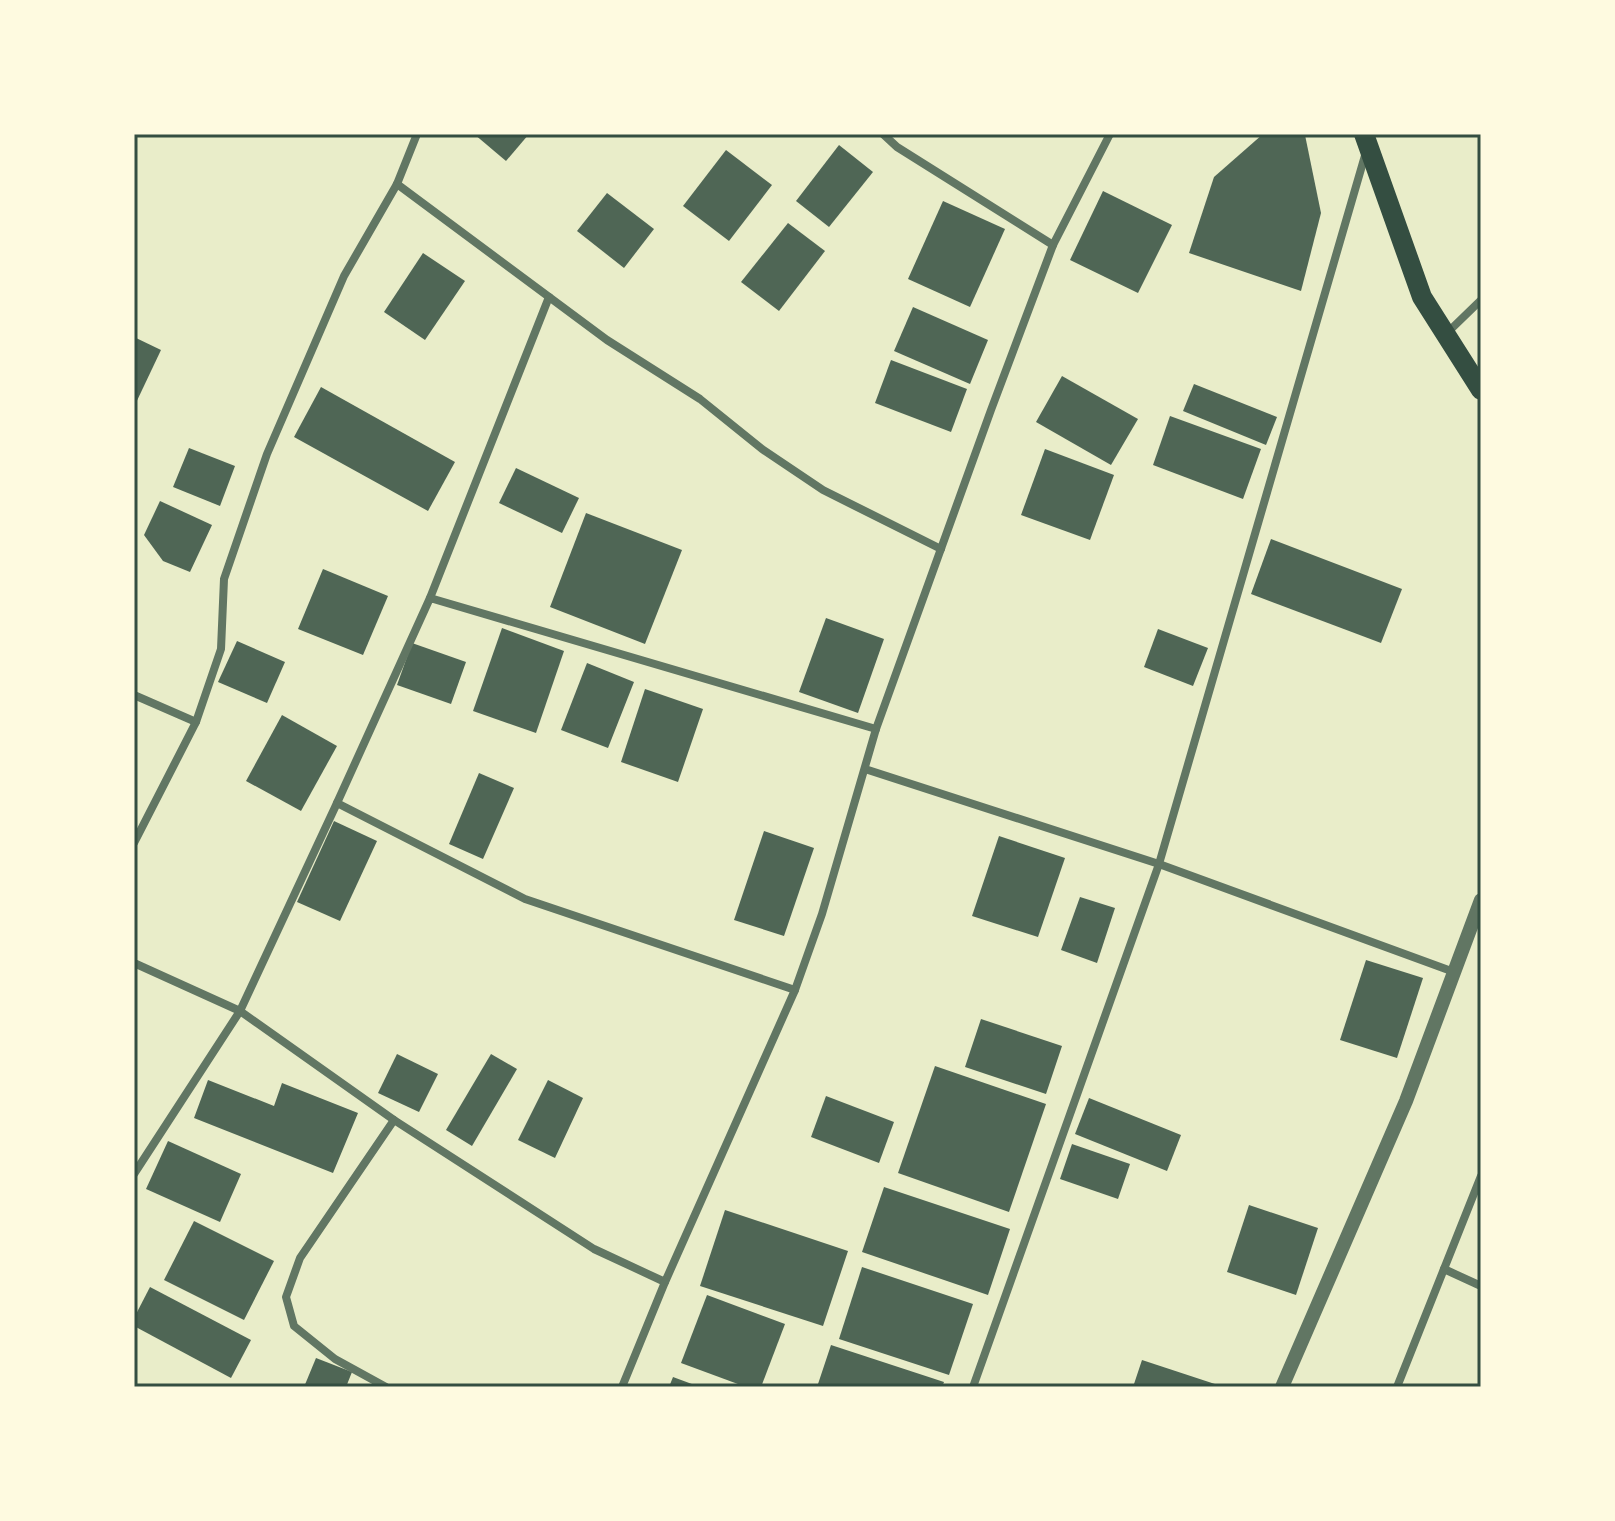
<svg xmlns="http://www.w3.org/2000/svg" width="1615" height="1521" viewBox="0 0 1615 1521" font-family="Inter,sans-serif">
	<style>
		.building { fill: #4f6655 }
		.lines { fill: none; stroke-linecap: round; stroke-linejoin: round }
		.minor { stroke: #617663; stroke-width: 8 }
		.tertiary { stroke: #617663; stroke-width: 14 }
		.primary { stroke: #344e41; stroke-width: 20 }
		.neatline { fill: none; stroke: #344e41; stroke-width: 3 }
	</style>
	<rect width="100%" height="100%" fill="#e9edc9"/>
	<g class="building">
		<path d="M474,134H529L506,161Z"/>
		<path d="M1263,134L1305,135L1321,213L1301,291L1189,253L1214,177Z"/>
		<path d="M839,145L873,172L829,227L796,201Z"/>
		<path d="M726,150L772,185L729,241L683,206Z"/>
		<path d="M1103,191L1172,225L1138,293L1070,260Z"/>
		<path d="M607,193L654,229L624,268L577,231Z"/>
		<path d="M943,201L1005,229L970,307L908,279Z"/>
		<path d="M788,223L825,251L779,311L741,282Z"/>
		<path d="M423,253L465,281L425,340L384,312Z"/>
		<path d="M913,307L988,340L970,384L894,351Z"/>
		<path d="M134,337L161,350L134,407Z"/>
		<path d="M891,360L967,389L951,432L875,403Z"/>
		<path d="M1062,376L1138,419L1111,465L1036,422Z"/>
		<path d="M1194,384L1277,417L1266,445L1183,411Z"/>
		<path d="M321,387L455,462L428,511L294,437Z"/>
		<path d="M1170,416L1261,449L1243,499L1153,465Z"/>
		<path d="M189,448L235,466L220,506L173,487Z"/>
		<path d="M1045,449L1114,475L1090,540L1021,515Z"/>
		<path d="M516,468L579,498L562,533L499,503Z"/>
		<path d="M160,501L212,525L190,572L163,561L144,535Z"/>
		<path d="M586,513L682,550L645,644L550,607Z"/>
		<path d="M1271,539L1402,589L1381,643L1251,594Z"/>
		<path d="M323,569L388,596L363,655L298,629Z"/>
		<path d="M826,618L884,639L858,713L799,692Z"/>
		<path d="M502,628L564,651L536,733L473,711Z"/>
		<path d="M1158,629L1208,648L1193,686L1144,667Z"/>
		<path d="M237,641L285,662L267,703L218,682Z"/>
		<path d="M412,643L466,662L451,704L397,685Z"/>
		<path d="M587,663L634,682L608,748L561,730Z"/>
		<path d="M645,689L703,709L678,782L621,762Z"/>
		<path d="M282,715L337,746L301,811L246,781Z"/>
		<path d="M479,773L514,788L483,859L449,844Z"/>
		<path d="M334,821L377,841L340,921L297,902Z"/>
		<path d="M764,831L814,848L784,936L734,920Z"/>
		<path d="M999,836L1065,858L1038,937L972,916Z"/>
		<path d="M1080,897L1115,908L1097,963L1061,950Z"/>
		<path d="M1366,960L1423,978L1397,1058L1340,1040Z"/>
		<path d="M981,1019L1062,1046L1046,1094L965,1067Z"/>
		<path d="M397,1054L438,1074L419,1112L378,1093Z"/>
		<path d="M491,1054L517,1069L472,1146L446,1130Z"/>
		<path d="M935,1066L1046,1104L1009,1212L898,1173Z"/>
		<path d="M208,1080L274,1106L282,1083L358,1113L333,1173L194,1118Z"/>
		<path d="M548,1080L583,1098L555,1158L518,1140Z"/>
		<path d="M826,1096L894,1122L879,1163L811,1137Z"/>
		<path d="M1089,1098L1181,1135L1167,1171L1075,1134Z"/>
		<path d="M168,1141L241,1174L220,1222L146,1189Z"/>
		<path d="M1072,1144L1130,1164L1118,1199L1060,1179Z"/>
		<path d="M884,1187L1010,1229L988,1295L862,1252Z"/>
		<path d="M1249,1205L1318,1228L1296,1295L1227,1272Z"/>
		<path d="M725,1210L848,1251L823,1326L700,1286Z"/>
		<path d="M194,1221L274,1261L244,1320L164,1280Z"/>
		<path d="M862,1267L973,1304L949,1375L839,1339Z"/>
		<path d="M150,1287L251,1340L231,1378L134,1326V1318Z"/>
		<path d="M707,1295L785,1324L761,1387H746L681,1363Z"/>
		<path d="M831,1345L944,1382L942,1387H817Z"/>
		<path d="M316,1358L352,1372L346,1387H304Z"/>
		<path d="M1142,1360L1221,1386V1387H1133Z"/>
		<path d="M673,1377L700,1387H669Z"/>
	</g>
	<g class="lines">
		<g class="minor">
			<path d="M883,134L897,147L1053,245"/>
			<path d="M397,184L607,340L700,399L762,449L823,490L941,549"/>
			<path d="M1447,333L1481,300"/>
			<path d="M430,598L549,297"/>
			<path d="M134,695L196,722"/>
			<path d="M865,769L1159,864L1454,972"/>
			<path d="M134,843L196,722L221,649L224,579L267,454L344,276L397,184L417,134"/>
			<path d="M134,963L240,1011L394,1120L594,1249L665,1282L795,990L822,914L876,729L991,410L1053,245L1110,134"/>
			<path d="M795,990L525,899L337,803L430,598L876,729"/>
			<path d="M134,1174L240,1011L337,803"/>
			<path d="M1444,1269L1481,1286"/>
			<path d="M386,1387L335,1359L294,1326L286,1297L300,1258L394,1120"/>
			<path d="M622,1387L665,1282"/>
			<path d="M973,1387L1159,864L1366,152"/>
			<path d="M1397,1387L1481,1176"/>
		</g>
		<path class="tertiary" d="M1282,1387L1406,1101L1481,900"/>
		<path class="primary" d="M1364,134L1422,297L1481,390"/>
	</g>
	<rect width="1615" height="1521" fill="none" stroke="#fefae0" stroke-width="272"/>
	<rect x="136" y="136" width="1343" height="1249" class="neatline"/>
</svg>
